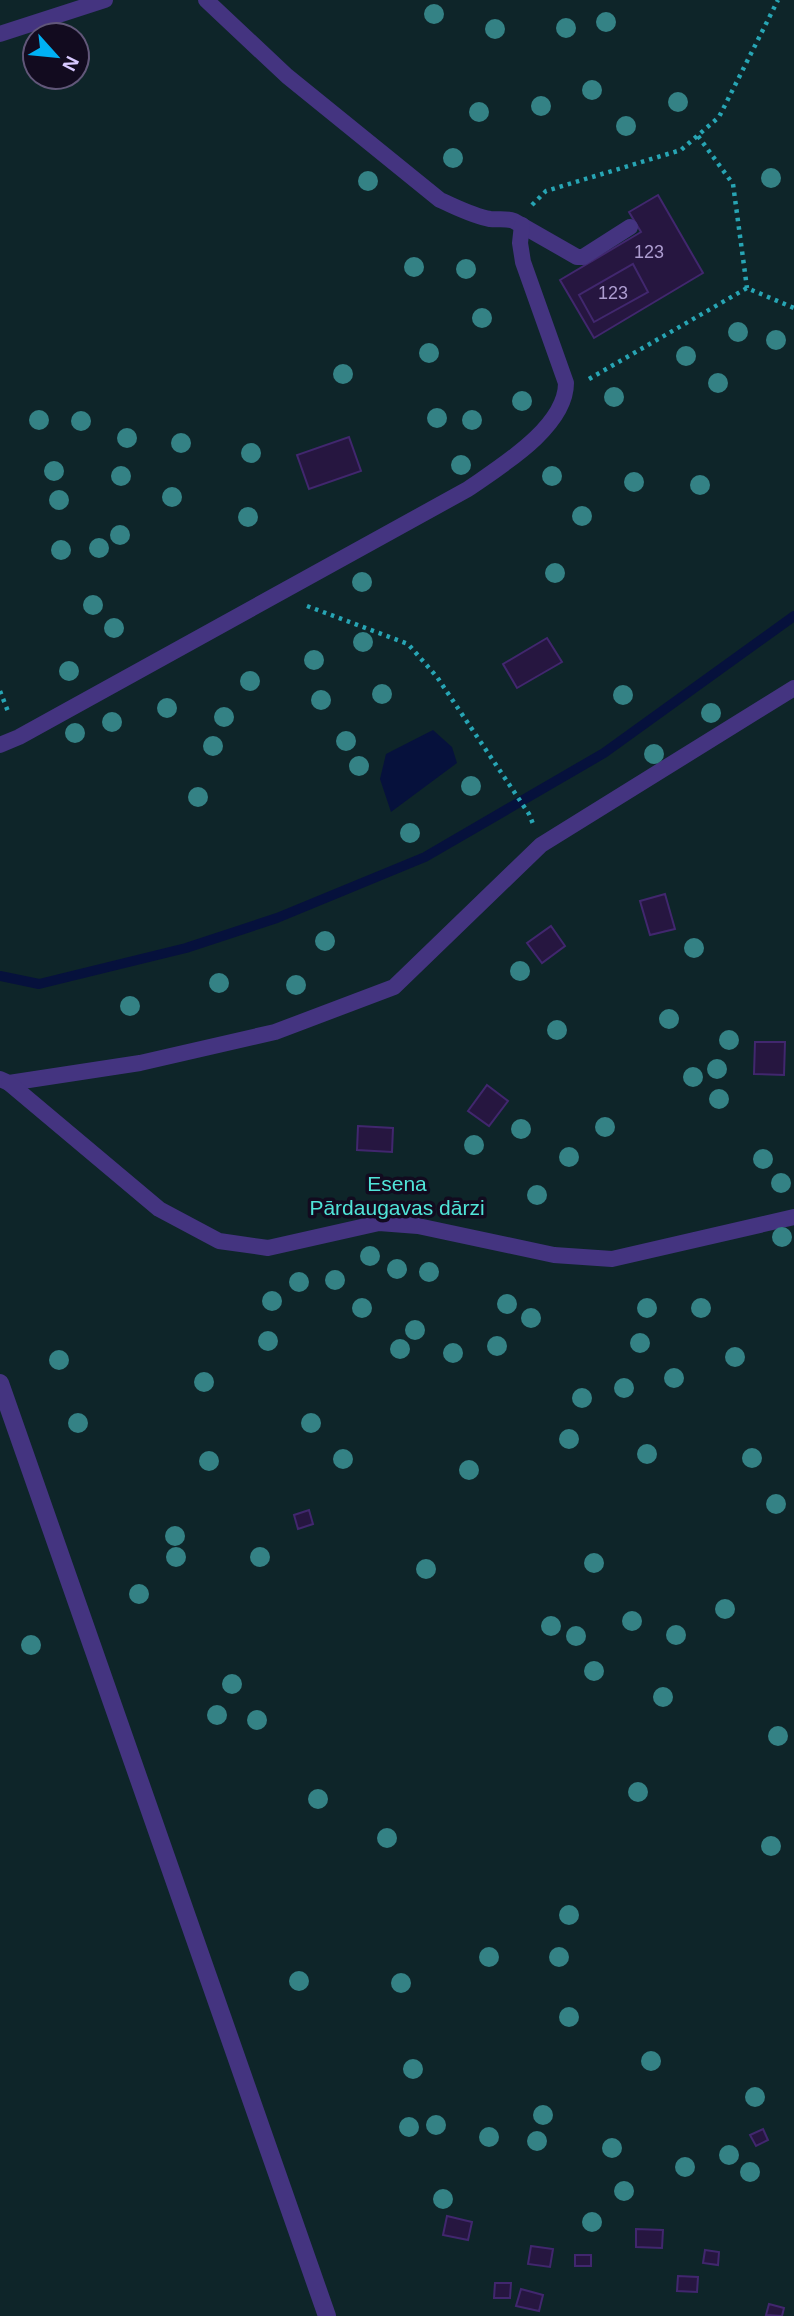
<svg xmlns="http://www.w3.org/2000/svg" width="794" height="2316" viewBox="0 0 794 2316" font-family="Arial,sans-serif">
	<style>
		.green { fill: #0e2529; fill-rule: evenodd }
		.water { fill: #06113c }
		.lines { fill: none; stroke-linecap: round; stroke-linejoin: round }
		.stream { stroke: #06113c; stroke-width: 10 }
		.building { fill: #261640; stroke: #41276e; stroke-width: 2 }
		.path { stroke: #27a5b4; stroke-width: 4.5; stroke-dasharray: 3.5 5; stroke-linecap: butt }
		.lane { stroke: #443480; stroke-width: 16 }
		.street { stroke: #443480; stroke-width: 18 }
		.tree { fill: #348285 }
		.labels { text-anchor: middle; stroke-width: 7; stroke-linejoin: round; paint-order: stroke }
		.number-label { font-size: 18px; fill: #ac9ccf }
		.park-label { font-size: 21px; fill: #50e4d8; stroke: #120b1f }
	</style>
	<rect width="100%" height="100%" fill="#120b1f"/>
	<path class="green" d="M0,0H794V2316H0ZM35,35H77V77H35Z"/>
	<path class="water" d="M433,730L452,747L457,763L391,812L380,779L386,754Z"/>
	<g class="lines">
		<path class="stream" d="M0,976L39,984L186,948L277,918L425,857L604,753L794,616"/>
	</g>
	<g class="building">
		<path d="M658,195L703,273L594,338L560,280L641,232L629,212Z"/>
		<path d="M633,264L648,292L594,322L579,295Z"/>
		<path d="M349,437L361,471L309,489L297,455Z"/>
		<path d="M547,638L562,662L517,688L503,664Z"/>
		<path d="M665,894L675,929L650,935L640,901Z"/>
		<path d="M551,926L565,946L542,963L527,943Z"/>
		<path d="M755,1042H785L784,1075L754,1074Z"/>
		<path d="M487,1085L508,1101L489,1126L468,1111Z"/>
		<path d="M358,1126L393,1128L392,1152L357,1150Z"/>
		<path d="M309,1510L313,1524L298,1529L294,1515Z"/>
		<path d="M763,2129L768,2140L756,2146L750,2135Z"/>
		<path d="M447,2216L472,2222L468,2240L443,2235Z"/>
		<path d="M636,2229L663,2230L662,2248L636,2247Z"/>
		<path d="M531,2246L553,2249L550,2267L528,2264Z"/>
		<path d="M705,2250L719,2252L718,2265L703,2263Z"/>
		<rect x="575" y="2255" width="16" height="11"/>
		<path d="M678,2276L698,2277L697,2292L677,2291Z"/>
		<path d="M495,2283H511L510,2298H494Z"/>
		<path d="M521,2289L543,2295L539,2311L516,2306Z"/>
		<path d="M769,2304L784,2308L782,2316L766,2315Z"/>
	</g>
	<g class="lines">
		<g class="path">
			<path d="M698,136L733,184L747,288"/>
			<path d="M532,205L546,191L681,150L719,117L778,0"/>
			<path d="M589,379L747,288L794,308"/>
			<path d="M307,606L408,644L437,677L529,814L533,824"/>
			<path d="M0,691L9,714"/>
		</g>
		<g class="lane">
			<path d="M206,0L287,76L440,200C456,207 473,216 490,219C498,220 506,218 514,221L577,257H583L630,227"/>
			<path d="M0,34L105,0"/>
			<path d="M0,745L19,737L468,489C501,466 566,427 566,383L523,262L520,243L522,225"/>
			<path d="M0,1079L9,1083L140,1063L275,1032L394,987L541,845L794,688"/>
			<path d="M9,1083L159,1209L219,1241L268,1248L379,1223L418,1226L554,1255L612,1259L794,1217"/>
		</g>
		<path class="street" d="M0,1383L327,2316"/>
	</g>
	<g class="tree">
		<circle cx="434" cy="14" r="10"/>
		<circle cx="606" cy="22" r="10"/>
		<circle cx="566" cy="28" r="10"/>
		<circle cx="495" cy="29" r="10"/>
		<circle cx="592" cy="90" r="10"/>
		<circle cx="678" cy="102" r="10"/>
		<circle cx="541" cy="106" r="10"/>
		<circle cx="479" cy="112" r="10"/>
		<circle cx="626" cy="126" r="10"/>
		<circle cx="453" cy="158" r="10"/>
		<circle cx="771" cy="178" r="10"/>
		<circle cx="368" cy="181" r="10"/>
		<circle cx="414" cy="267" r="10"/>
		<circle cx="466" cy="269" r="10"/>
		<circle cx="482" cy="318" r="10"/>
		<circle cx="738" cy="332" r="10"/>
		<circle cx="776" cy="340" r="10"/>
		<circle cx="429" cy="353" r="10"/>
		<circle cx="686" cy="356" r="10"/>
		<circle cx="343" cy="374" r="10"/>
		<circle cx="718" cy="383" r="10"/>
		<circle cx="614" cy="397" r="10"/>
		<circle cx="522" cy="401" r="10"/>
		<circle cx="437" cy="418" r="10"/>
		<circle cx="39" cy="420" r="10"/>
		<circle cx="472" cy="420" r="10"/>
		<circle cx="81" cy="421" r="10"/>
		<circle cx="127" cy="438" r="10"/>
		<circle cx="181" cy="443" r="10"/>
		<circle cx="251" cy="453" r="10"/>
		<circle cx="461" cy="465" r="10"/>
		<circle cx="54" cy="471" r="10"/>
		<circle cx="121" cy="476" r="10"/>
		<circle cx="552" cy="476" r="10"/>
		<circle cx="634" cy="482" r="10"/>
		<circle cx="700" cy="485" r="10"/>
		<circle cx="172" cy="497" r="10"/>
		<circle cx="59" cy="500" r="10"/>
		<circle cx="582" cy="516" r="10"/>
		<circle cx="248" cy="517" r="10"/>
		<circle cx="120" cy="535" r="10"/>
		<circle cx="99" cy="548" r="10"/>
		<circle cx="61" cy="550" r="10"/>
		<circle cx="555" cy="573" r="10"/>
		<circle cx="362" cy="582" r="10"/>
		<circle cx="93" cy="605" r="10"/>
		<circle cx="114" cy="628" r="10"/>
		<circle cx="363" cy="642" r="10"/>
		<circle cx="314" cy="660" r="10"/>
		<circle cx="69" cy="671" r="10"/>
		<circle cx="250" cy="681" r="10"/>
		<circle cx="382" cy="694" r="10"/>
		<circle cx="623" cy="695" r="10"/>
		<circle cx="321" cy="700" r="10"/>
		<circle cx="167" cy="708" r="10"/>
		<circle cx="711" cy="713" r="10"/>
		<circle cx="224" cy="717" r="10"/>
		<circle cx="112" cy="722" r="10"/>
		<circle cx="75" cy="733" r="10"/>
		<circle cx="346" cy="741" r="10"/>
		<circle cx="213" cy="746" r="10"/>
		<circle cx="654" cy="754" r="10"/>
		<circle cx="359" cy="766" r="10"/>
		<circle cx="471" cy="786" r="10"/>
		<circle cx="198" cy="797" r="10"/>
		<circle cx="410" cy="833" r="10"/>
		<circle cx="325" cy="941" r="10"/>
		<circle cx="694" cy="948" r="10"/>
		<circle cx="520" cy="971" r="10"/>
		<circle cx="219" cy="983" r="10"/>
		<circle cx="296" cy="985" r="10"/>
		<circle cx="130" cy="1006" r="10"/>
		<circle cx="669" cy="1019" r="10"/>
		<circle cx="557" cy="1030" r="10"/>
		<circle cx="729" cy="1040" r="10"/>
		<circle cx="717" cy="1069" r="10"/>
		<circle cx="693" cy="1077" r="10"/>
		<circle cx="719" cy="1099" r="10"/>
		<circle cx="605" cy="1127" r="10"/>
		<circle cx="521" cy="1129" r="10"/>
		<circle cx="474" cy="1145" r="10"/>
		<circle cx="569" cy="1157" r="10"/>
		<circle cx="763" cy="1159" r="10"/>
		<circle cx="781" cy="1183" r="10"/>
		<circle cx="537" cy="1195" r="10"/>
		<circle cx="782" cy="1237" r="10"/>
		<circle cx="370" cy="1256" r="10"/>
		<circle cx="397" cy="1269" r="10"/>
		<circle cx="429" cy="1272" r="10"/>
		<circle cx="335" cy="1280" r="10"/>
		<circle cx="299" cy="1282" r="10"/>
		<circle cx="272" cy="1301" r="10"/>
		<circle cx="507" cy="1304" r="10"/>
		<circle cx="362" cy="1308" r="10"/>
		<circle cx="647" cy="1308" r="10"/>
		<circle cx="701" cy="1308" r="10"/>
		<circle cx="531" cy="1318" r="10"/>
		<circle cx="415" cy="1330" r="10"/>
		<circle cx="268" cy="1341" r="10"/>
		<circle cx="640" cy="1343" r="10"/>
		<circle cx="497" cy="1346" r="10"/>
		<circle cx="400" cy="1349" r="10"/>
		<circle cx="453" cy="1353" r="10"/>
		<circle cx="735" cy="1357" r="10"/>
		<circle cx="59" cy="1360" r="10"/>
		<circle cx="674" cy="1378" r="10"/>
		<circle cx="204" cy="1382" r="10"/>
		<circle cx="624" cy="1388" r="10"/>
		<circle cx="582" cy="1398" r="10"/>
		<circle cx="78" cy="1423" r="10"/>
		<circle cx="311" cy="1423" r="10"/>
		<circle cx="569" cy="1439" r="10"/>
		<circle cx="647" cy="1454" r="10"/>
		<circle cx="752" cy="1458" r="10"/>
		<circle cx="343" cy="1459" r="10"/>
		<circle cx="209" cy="1461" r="10"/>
		<circle cx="469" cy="1470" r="10"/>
		<circle cx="776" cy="1504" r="10"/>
		<circle cx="175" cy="1536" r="10"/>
		<circle cx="176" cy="1557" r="10"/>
		<circle cx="260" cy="1557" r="10"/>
		<circle cx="594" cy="1563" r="10"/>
		<circle cx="426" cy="1569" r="10"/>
		<circle cx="139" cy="1594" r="10"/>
		<circle cx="725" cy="1609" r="10"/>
		<circle cx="632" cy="1621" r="10"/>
		<circle cx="551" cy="1626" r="10"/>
		<circle cx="676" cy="1635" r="10"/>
		<circle cx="576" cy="1636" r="10"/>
		<circle cx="31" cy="1645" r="10"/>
		<circle cx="594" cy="1671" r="10"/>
		<circle cx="232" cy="1684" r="10"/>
		<circle cx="663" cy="1697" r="10"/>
		<circle cx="217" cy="1715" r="10"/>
		<circle cx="257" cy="1720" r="10"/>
		<circle cx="778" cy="1736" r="10"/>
		<circle cx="638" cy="1792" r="10"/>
		<circle cx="318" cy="1799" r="10"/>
		<circle cx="387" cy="1838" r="10"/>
		<circle cx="771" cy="1846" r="10"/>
		<circle cx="569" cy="1915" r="10"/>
		<circle cx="489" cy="1957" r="10"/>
		<circle cx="559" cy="1957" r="10"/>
		<circle cx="299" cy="1981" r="10"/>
		<circle cx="401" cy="1983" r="10"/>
		<circle cx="569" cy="2017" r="10"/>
		<circle cx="651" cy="2061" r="10"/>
		<circle cx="413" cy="2069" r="10"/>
		<circle cx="755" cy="2097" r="10"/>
		<circle cx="543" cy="2115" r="10"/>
		<circle cx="436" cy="2125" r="10"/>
		<circle cx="409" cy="2127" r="10"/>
		<circle cx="489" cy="2137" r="10"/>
		<circle cx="537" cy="2141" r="10"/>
		<circle cx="612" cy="2148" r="10"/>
		<circle cx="729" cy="2155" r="10"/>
		<circle cx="685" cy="2167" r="10"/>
		<circle cx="750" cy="2172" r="10"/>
		<circle cx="624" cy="2191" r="10"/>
		<circle cx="443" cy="2199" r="10"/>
		<circle cx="592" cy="2222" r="10"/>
	</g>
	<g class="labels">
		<g class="number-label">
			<text x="649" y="258">123</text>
			<text x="613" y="299">123</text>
		</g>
		<g class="park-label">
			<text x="397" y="1191">Esena<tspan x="397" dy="24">Pārdaugavas dārzi</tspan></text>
		</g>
	</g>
	<g transform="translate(56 56) rotate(117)"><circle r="33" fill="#120b1f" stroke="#615779" stroke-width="2"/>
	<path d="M0-5L12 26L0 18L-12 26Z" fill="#00b1f4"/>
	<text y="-10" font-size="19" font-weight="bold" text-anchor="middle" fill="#d8c9ff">N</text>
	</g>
</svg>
